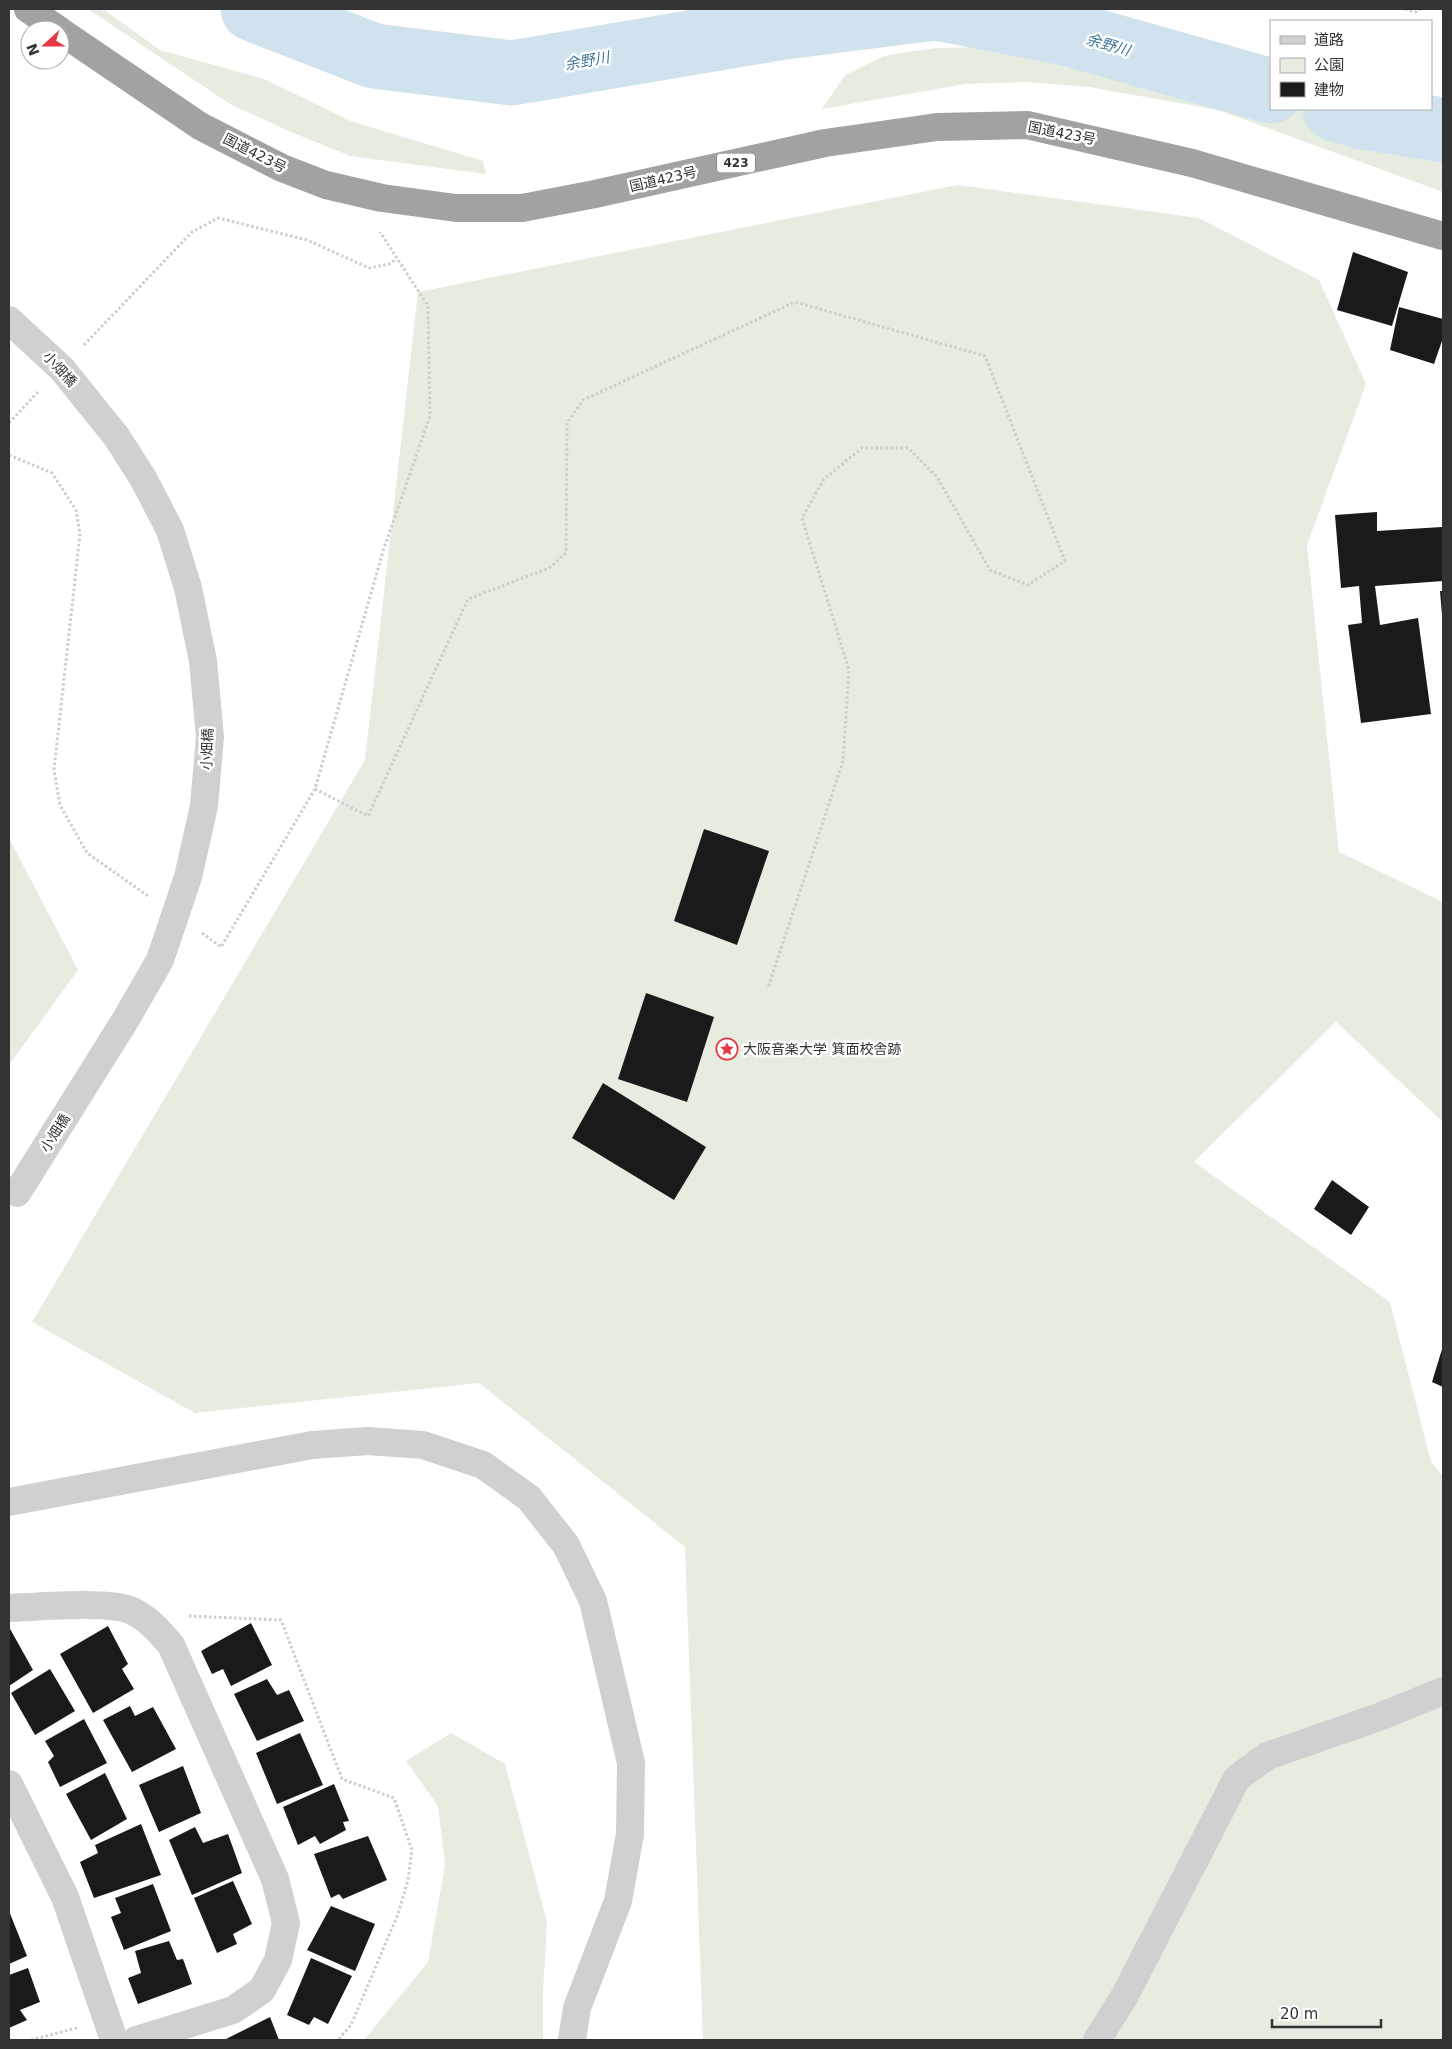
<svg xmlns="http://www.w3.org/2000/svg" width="1452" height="2049" viewBox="0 0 1452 2049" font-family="'DejaVu Sans','Noto Sans JP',sans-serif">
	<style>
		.green { fill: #e6ecdf }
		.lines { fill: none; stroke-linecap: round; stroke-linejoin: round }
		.river { stroke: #cfe2ee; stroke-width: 65 }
		.building { fill: #1a1a1a }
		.path { stroke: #cdcdcd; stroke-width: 3; stroke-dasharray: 2.5 2.5; stroke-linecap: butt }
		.minor { stroke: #d0d0d0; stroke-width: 28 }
		.tertiary { stroke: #d0d0d0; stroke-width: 28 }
		.trunk { stroke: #a2a2a2; stroke-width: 28 }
		.tertiary-bridge { stroke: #d0d0d0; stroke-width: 28 }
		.labels { text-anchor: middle; stroke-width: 5; stroke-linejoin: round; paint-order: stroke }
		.shield { fill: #fff; stroke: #707070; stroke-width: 1 }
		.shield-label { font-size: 12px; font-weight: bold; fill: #333 }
		.street-label { font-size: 14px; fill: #333; stroke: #fff }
		.poi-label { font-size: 14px; fill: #333; stroke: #fff; text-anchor: start }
		.water-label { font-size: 15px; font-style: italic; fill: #3f7597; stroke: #fff }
	</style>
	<rect width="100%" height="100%" fill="#fff"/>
	<g class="green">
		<path d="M88,9H103L160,50L264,79L353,122L483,161L486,174L350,156L291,132L230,104Z"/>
		<path d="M1181,33L1271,66V109H1368L1443,139V192L1218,110L1089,87L1029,82L965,84L822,109L845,75L884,56L935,48L1070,45L1119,36Z"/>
		<path d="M958,185L1199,218L1319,280L1366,384L1307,545L1339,852L1443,902V1122L1336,1022L1194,1162L1390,1302L1431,1462L1443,1476V2040H703L685,1547L479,1383L195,1413L32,1322L365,760L418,292Z"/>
		<path d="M9,838L78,970L9,1065Z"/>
		<path d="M451,1733L505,1764L547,1922L543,1992V2040H364L428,1962L445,1865L438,1806L406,1761Z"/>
	</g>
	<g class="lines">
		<g class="river">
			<path d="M253,9L374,56L512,73L784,27L927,9"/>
			<path d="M942,9L1066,33L1271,91"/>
			<path d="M1335,109L1363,117L1443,130"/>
		</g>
	</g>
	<g class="building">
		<path d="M1353,252L1408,272L1392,326L1337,310Z"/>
		<path d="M1399,307L1443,319V338L1434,364L1390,350Z"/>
		<path d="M1377,512V531L1442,527L1443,581L1375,586L1380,625L1418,618L1431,714L1361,723L1348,625L1362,623L1359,586L1341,588L1335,515Z"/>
		<path d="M1440,591H1443V615H1442Z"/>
		<path d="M704,829L769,851L737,945L674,921Z"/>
		<path d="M646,993L714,1017L687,1102L618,1079Z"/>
		<path d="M603,1083L706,1147L674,1200L572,1138Z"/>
		<path d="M1332,1180L1369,1207L1351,1235L1314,1209Z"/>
		<path d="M1443,1346V1387L1432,1382Z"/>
		<path d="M251,1623L272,1665L231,1686L223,1669L212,1674L201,1651Z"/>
		<path d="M108,1626L128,1664L122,1669L134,1689L93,1713L60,1654Z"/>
		<path d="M9,1627L33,1670L9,1686Z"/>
		<path d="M50,1669L75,1711L35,1735L11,1693Z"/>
		<path d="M267,1679L277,1695L289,1690L304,1721L257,1741L234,1694Z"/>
		<path d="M130,1706L135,1716L153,1707L176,1749L132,1772L103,1720Z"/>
		<path d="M84,1719L107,1763L60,1787L48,1762L54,1756L45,1741Z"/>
		<path d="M300,1733L323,1785L277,1804L256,1753Z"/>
		<path d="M183,1766L201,1813L159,1832L139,1785Z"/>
		<path d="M105,1773L127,1819L91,1840L66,1794Z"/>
		<path d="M334,1784L349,1821L343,1822L346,1830L320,1844L315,1836L298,1845L283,1807Z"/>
		<path d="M141,1824L161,1875L94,1898L80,1862L98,1853L95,1845Z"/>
		<path d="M195,1827L203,1843L228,1834L242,1873L192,1895L169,1840Z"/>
		<path d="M368,1836L387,1880L343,1899L339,1894L331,1898L314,1854Z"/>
		<path d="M233,1881L252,1924L233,1934L237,1944L217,1953L194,1898Z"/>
		<path d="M153,1884L171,1931L124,1950L111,1917L121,1913L115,1898Z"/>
		<path d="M331,1906L375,1924L355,1971L307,1950Z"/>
		<path d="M9,1911L27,1956L9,1964Z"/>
		<path d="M169,1941L177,1960L183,1959L192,1984L138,2004L128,1978L141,1973L135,1951Z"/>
		<path d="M311,1958L352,1976L328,2024L314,2017L309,2025L287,2015Z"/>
		<path d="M28,1968L40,2002L20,2010L27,2020L9,2028V1975Z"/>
		<path d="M270,2017L279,2040H224Z"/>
	</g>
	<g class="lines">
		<g class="path">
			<path d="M1405,9L1416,12L1421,9"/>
			<path d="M84,345L192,232L218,218L307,240L369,268L389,264L397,259"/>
			<path d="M9,423L38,392"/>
			<path d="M9,455L52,473L76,510L80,534L54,770L60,805L87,853L148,896"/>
			<path d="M315,789L368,816L468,599L549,568L566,553L567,423L583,400L795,302L985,356L1065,561L1028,585L990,570L937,477L908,448H862L824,479L802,518L849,670L843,761L768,988"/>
			<path d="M202,933L221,947L315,789L384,548L430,416L428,306L380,232"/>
			<path d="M189,1616L281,1620L342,1779L394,1798L412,1850L408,1880L398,1914L351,2025L338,2040"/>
			<path d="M31,2040L77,2028"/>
		</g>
		<g class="minor">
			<path d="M9,1608C38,1607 105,1601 130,1610C147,1617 159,1631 171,1645L275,1879L286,1923L278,1960L262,1990L233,2010L136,2040"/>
			<path d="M9,1784L65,1897L114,2040"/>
			<path d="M1097,2040L1124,1997L1237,1778L1267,1756L1379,1717L1443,1691"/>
		</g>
		<path class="tertiary" d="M9,1502L312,1445L368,1441L423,1445L483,1465L529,1498L566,1545L593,1601L631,1763L630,1834L618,1901L577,2008L572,2040"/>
		<g class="trunk">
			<path d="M28,9L59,30"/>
			<path d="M60,31L200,126L282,168L326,185L382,198L456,208H522L595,194L825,143L937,127L1027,125L1192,163L1443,236"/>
		</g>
		<path class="tertiary-bridge" d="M9,320L62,369L116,436L143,478L170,530L188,588L203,661L210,737L204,806L188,877L160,960L126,1019L17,1193"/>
	</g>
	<defs>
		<g id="sight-ring" transform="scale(1.125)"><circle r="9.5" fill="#fff" stroke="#e63946" stroke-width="1.5"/><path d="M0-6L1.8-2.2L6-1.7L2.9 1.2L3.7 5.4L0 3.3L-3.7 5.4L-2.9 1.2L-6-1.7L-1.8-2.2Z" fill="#e63946"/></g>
	</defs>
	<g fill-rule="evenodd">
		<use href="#sight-ring" x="727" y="1049"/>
	</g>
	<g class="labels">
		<rect class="shield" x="717" y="153.5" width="38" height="19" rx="4"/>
		<g class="shield-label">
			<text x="736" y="167">423</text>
		</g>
		<g class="street-label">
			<text transform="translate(1062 133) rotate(11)" y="5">国道423号</text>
			<text transform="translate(255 153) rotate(27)" y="5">国道423号</text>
			<text transform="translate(663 179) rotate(-13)" y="5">国道423号</text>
			<text transform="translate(60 369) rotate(47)" y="5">小畑橋</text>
			<text transform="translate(207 749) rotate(-88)" y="5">小畑橋</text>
			<text transform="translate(55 1133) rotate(-58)" y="5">小畑橋</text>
		</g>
		<g class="poi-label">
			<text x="743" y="1054">大阪音楽大学 箕面校舎跡</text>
		</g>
		<g class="water-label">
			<text transform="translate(1108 45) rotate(16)" y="5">余野川</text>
			<text transform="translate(587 61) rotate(-10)" y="5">余野川</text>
		</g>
	</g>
	<rect width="1452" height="2049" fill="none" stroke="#333333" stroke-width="20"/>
	<rect x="1270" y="20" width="162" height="90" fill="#ffffff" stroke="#adadad"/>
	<rect x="1280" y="36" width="25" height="8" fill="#d0d0d0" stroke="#adadad"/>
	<text x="1314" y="45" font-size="15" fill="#333333">道路</text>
	<rect x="1280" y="58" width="25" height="15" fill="#e6ecdf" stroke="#adadad"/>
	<text x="1314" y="70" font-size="15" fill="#333333">公園</text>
	<rect x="1280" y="82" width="25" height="15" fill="#1a1a1a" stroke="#adadad"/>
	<text x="1314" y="95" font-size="15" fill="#333333">建物</text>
	<g transform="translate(45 45) rotate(249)"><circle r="24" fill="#ffffff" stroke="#adadad"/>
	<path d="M0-4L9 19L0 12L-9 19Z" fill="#e63946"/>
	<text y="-8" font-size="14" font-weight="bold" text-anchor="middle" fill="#333333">N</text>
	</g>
	<path d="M1272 2019v8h109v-8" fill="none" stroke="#333333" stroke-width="2.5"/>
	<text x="1280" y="2019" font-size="15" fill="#333333" stroke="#ffffff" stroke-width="4" paint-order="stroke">20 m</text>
</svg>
